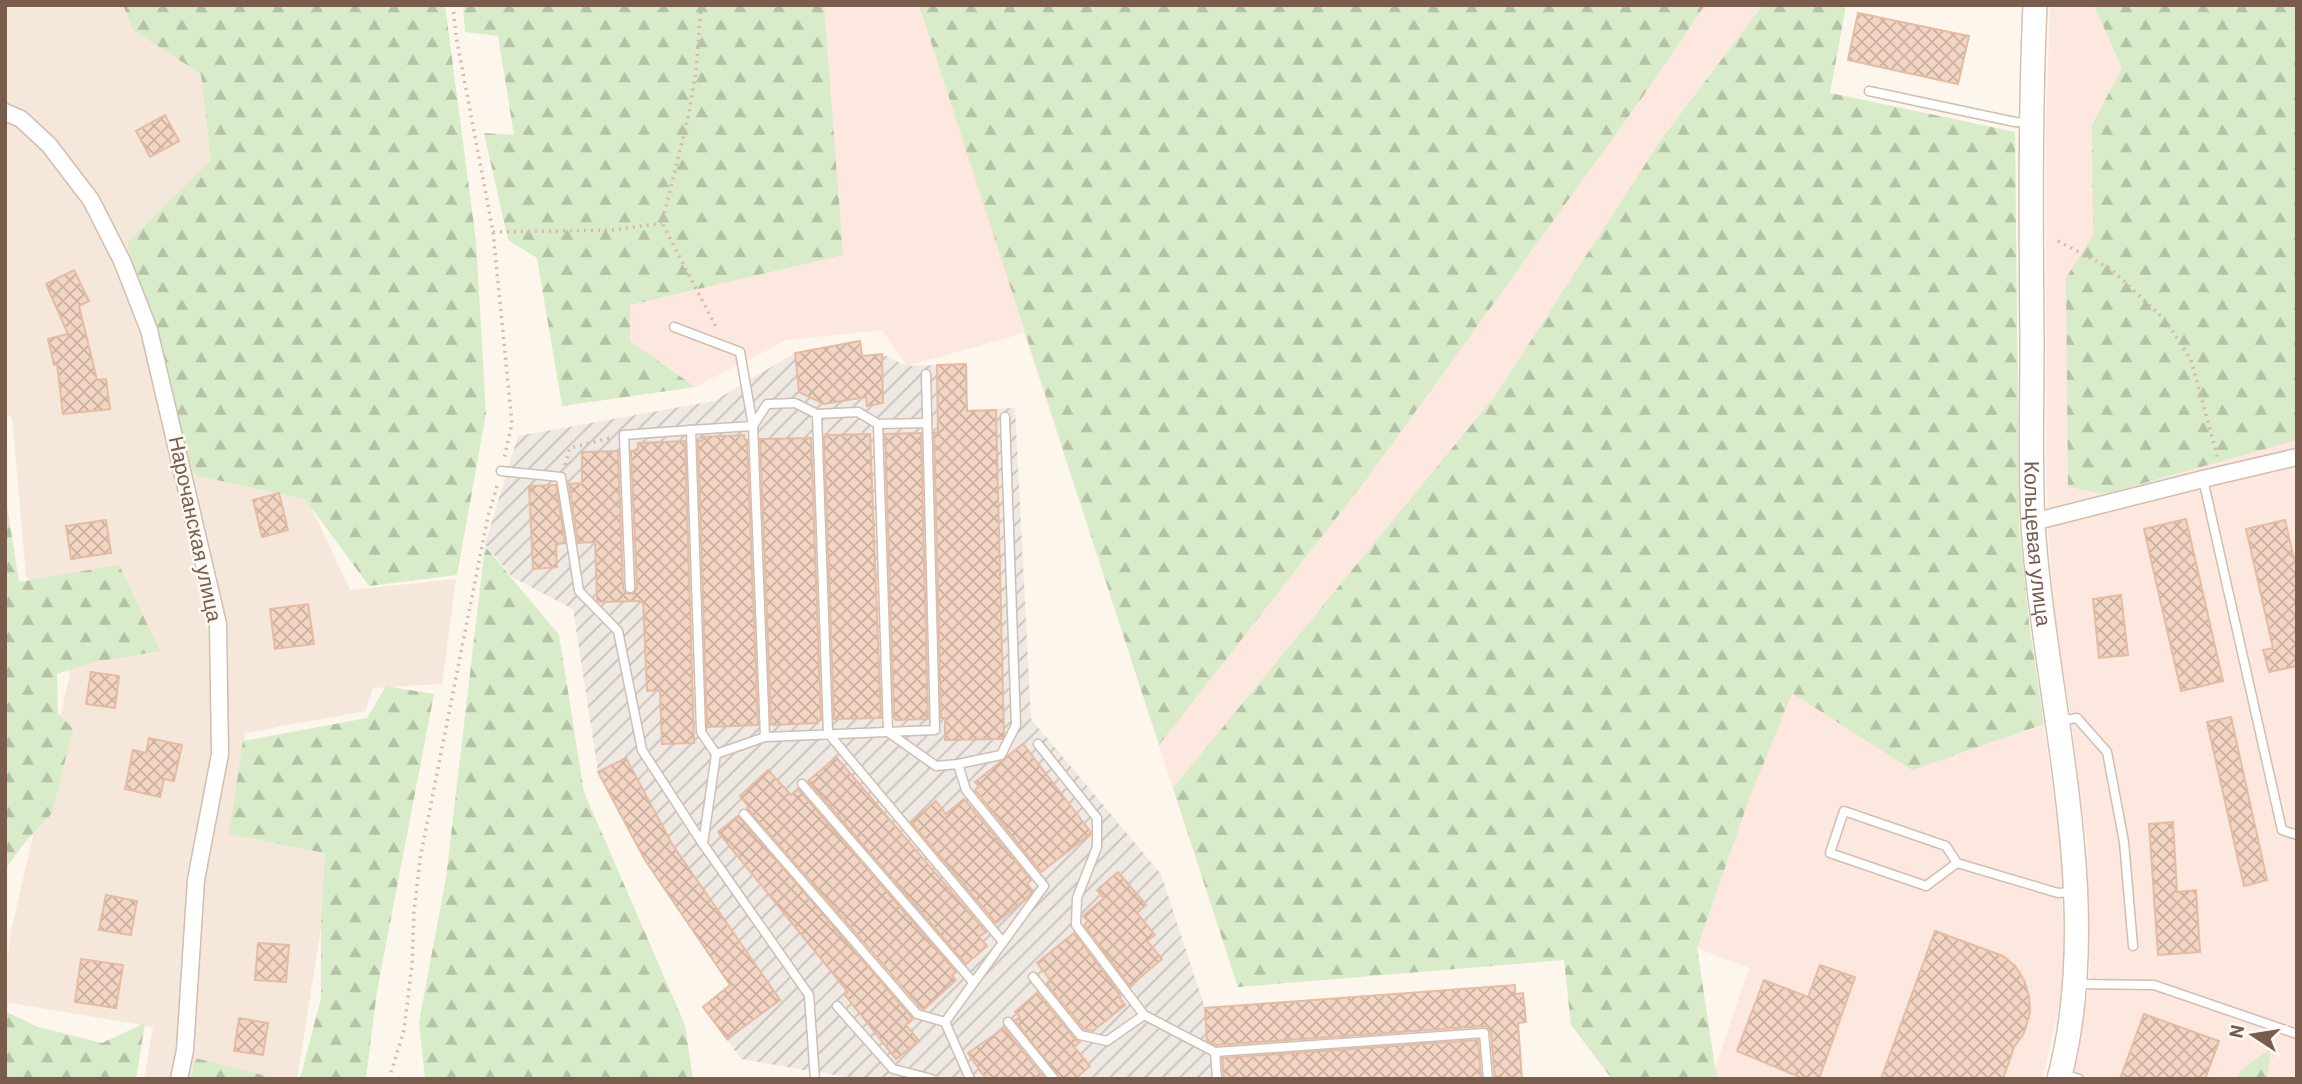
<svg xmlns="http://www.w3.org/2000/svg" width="2302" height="1084" viewBox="0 0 2302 1084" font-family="Barlow,sans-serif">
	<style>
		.residential { fill: #f5e8da }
		.commercial { fill: #fde8e0 }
		.industrial { fill: url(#industrial-furrows) }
		.forest { fill: url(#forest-firs) }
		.building { fill: url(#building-cross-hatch); stroke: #e6bba3; stroke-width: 2 }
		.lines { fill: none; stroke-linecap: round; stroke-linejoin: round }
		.lane-casing { stroke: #d1beb0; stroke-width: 11 }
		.street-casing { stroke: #d1beb0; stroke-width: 19 }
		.secondary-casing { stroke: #d6c0b0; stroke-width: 26 }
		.path { stroke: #d9b8a5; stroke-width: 3.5; stroke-dasharray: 2 5; stroke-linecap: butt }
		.lane { stroke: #fff; stroke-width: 8 }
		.street { stroke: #fff; stroke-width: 16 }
		.secondary { stroke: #fff; stroke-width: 23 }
		.labels { text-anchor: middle; stroke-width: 5; stroke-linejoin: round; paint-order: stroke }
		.street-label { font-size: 21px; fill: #7a5c4d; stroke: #fffaf3 }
	</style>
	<defs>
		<pattern id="industrial-furrows" width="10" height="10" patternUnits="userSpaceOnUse" patternTransform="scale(1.75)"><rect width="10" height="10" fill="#efe9e4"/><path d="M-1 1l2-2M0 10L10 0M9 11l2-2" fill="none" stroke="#c7c0bb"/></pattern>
		<pattern id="forest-firs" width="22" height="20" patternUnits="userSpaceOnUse" patternTransform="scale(1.75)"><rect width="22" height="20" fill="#d8ecc9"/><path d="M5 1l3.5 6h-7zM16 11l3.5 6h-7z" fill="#b4c2a5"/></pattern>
		<pattern id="building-cross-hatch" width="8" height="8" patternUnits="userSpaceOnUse" patternTransform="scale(1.75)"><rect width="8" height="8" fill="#f3d5c3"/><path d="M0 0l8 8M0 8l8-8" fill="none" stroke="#cab0a1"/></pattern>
	</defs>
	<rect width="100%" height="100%" fill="#fdf6ec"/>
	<path class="residential" d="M5,5H141L221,84L299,481L350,590L456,579L442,684L373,688L365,711L245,733L240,826L333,853L297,1079H144L153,1027L5,1002V974L11,931L70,674L26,575L12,418L5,414Z"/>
	<g class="commercial">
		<path d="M643,5H1846L1830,93L2015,132L2019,526L2029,624L2061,847L2064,982L2043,1079H1718L1715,1068L1749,968L1697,948L1238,987L1024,333L907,366L882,330L787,340L695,387L562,406Z"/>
		<path d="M2050,5H2297V1079H2069L2090,986L2087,845L2071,719L2055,620L2047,519L2046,124Z"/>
	</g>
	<path class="industrial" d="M860,341L862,356L882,354L907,366L966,364L967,410L1015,408L1031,719L1161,874L1205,1008L1515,985V994L1523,993L1526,1022L1518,1023L1522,1079H856L741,1059L703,1007L730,985L645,860L598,772L573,609L512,577L485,544L518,436L714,401L795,353Z"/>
	<g class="forest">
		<path d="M123,5H445L476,241L486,414L457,575L369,586L305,499L194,475L127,243L211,160L201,74L133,30Z"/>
		<path d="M463,5H824L843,255L630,305V341L695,387L562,406L537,258L508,240L484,133L514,135L498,36L465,32Z"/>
		<path d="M919,5H1705L1641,99L1369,476L1159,745Z"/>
		<path d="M1763,5H1846L1830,93L2015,132L2019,526L2029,624L2044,724L1912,770L1792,693L1748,802L1697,948L1715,1067L1718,1079H1612L1571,1025L1564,960L1238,987L1173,788L1495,396L1663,137Z"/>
		<path d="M2094,5H2297L2294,33L2297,34V440L2105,494L2068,487L2066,278L2093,235L2092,125L2122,68Z"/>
		<path d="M5,493L19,582L119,565L160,651L94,662L57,674L58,713L73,729L52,813L25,842L7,867L5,934Z"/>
		<path d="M485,546L559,635L584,792L685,1025L693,1079H425L419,1022L446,878Z"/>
		<path d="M386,686L434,694L377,991L366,1079H300L321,998V920L325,853L229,834L243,741L367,718Z"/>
		<path d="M5,1011L38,1027L102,1043L145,1023L136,1079H5Z"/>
		<path d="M2271,1048L2267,1079H2237L2240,1071Z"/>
		<path d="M195,1058L279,1079H191Z"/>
	</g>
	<g class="building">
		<path d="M1858,13L1969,36L1958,84L1848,60Z"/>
		<path d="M165,115L179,141L150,157L136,131Z"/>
		<path d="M74,270L89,301L79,306L97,380L106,379L110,409L63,414L57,364L54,365L48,339L68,334L46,284Z"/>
		<path d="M860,341L862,356L882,354L883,403L867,406L866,397L824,404L799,392L795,353Z"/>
		<path d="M966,364L967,411L996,410L1004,735L1002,739L945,740V718H941L934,433H938L937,365Z"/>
		<path d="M921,433L928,719L896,720L894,717L885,434Z"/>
		<path d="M870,434L881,718L834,719L824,437H827V435Z"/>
		<path d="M744,435L745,440H747L758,725L707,727L698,441H702V437Z"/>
		<path d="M811,438L821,720H817V723L773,725L771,724L760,439Z"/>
		<path d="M685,441L694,743L662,744L660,690L647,691L643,601L599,602L597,600L595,542L578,543L569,484L582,483V452L618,451L623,588L626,593L633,594L637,588L631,451L638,450V443Z"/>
		<path d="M556,485L565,543L556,544L557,567L533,569L529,486Z"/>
		<path d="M279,493L288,530L262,537L253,500Z"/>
		<path d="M2186,519L2223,681L2181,691L2144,529Z"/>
		<path d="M106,520L111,553L71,559L66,526Z"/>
		<path d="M2285,520L2297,571V666L2269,672L2263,650L2273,648L2246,529Z"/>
		<path d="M2121,595L2128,655L2099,658L2093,599Z"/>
		<path d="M308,604L314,644L275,649L270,609Z"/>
		<path d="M91,672L119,676L115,708L86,704Z"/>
		<path d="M2231,717L2267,880L2244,886L2207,722Z"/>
		<path d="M149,738L182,745L174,781L164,779L160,797L125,789L133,750L146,753Z"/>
		<path d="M1023,744L1090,831V834L1041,872L975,790L979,786L975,782Z"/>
		<path d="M836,757L986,932L979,937L987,946L966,964L808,781Z"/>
		<path d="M626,758L672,844L780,1000L727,1039L703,1007L730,985L645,860L598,772Z"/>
		<path d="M768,770L791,795L798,789L956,972L952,976L956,980L924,1009L921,1008L747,808L749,807L740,796Z"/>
		<path d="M964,799L1031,880L1027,884L1033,891L1028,897L996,923L911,822L936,801L946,814Z"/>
		<path d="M738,816L913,1019L906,1025L919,1041L896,1059L845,995L848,992L718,832Z"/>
		<path d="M2173,822L2177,892L2196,890L2200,952L2158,955L2149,824Z"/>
		<path d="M1118,872L1146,905L1137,913L1155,935L1147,941L1162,959L1130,986L1084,925L1088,921L1083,916L1104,898L1097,890Z"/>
		<path d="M106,895L137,901L131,935L99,930Z"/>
		<path d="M1935,931L2003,956L2015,966L2024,980L2029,996L2030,1013L2024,1033L2014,1047L2003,1079H1881Z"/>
		<path d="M1074,933L1120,994L1118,996L1125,1005L1093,1031L1084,1029L1047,984L1051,981L1037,963Z"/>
		<path d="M258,943L289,945L286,982L255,980Z"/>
		<path d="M81,959L123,965L116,1008L75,1002Z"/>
		<path d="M1820,965L1855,977L1819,1079H1804L1737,1051L1764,980L1808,997Z"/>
		<path d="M1515,985V994L1523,993L1526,1022L1518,1023L1522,1079H1495L1491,1032L1484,1026L1216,1045L1207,1041L1205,1008Z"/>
		<path d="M1037,993L1075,1039L1080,1042L1074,1047L1090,1066L1075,1079H1060L1015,1020L1020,1017L1015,1012Z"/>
		<path d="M2144,1014L2219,1041L2205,1079H2120Z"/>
		<path d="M239,1018L268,1023L263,1055L234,1051Z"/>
		<path d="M1004,1028L1045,1079H986L968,1053Z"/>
		<path d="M1478,1040L1481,1079H1224L1222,1058Z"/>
	</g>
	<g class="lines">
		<g class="lane-casing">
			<g id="lane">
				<path d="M1869,91L2015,122L2031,123"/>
				<path d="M674,327L740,352L753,426L765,737"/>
				<path d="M817,414L828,733L1003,942"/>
				<path d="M927,423L878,424L888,732L936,766L958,764L1001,755L1016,725L1005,417"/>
				<path d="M753,426L767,404L795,403L817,414L858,412L878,424"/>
				<path d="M501,471L561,477L579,591L618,631L642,750L703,844L809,995L815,1079"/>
				<path d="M2203,479L2282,830L2297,835"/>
				<path d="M630,588L624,435L691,430"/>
				<path d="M2059,721L2077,718L2107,752L2124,842L2133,946"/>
				<path d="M1038,744L1097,818V847L1077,898L1076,925L1144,1015L1215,1052"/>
				<path d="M716,754L701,732L691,430L753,426"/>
				<path d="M958,764L966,790L1044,886L945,1022L970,1079"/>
				<path d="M802,784L973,982"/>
				<path d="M744,814L917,1014L945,1022"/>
				<path d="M703,844L716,754L765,737L935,730L926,374"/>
				<path d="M1957,863L1926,886L1830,853L1844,811L1946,846L1957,863L2058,893L2071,892"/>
				<path d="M1033,977L1080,1035L1107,1041L1144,1015"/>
				<path d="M2077,984L2154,985L2297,1034"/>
				<path d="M837,1006L893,1069L932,1079"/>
				<path d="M1008,1022L1054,1079"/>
				<path d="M2064,1074L2079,1079"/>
				<path d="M1217,1079L1215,1052L1484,1033L1488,1079"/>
			</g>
		</g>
		<g class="street-casing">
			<g id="street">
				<path d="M5,112L21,119L49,145L91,200L122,261L149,330L218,624L220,754L196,880L185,1050L179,1079"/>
				<path d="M2033,522L2203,479L2297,457"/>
			</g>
		</g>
		<g class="secondary-casing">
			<g id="secondary">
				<path id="s1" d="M2035,5C2030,117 2031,229 2032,341C2032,402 2030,464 2033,525C2045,703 2106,903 2059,1079"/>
			</g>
		</g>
		<g class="path">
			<path d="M453,5L456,36L493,232L512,423L504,459"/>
			<path d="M701,5L696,72L688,118L662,223L716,327"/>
			<path d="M493,232L614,230L662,223"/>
			<path d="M2058,241L2111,269L2166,321L2191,360L2218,459"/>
			<path d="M565,465L570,448L610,438"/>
			<path d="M389,1079L404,1030L412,965L414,912L420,859L488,516L498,483"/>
		</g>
		<use href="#lane" class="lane"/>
		<use href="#street" class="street"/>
		<use href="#secondary" class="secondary"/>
	</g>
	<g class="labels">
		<g class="street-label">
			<text transform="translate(195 529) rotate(78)" y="7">Нарочанская улица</text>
			<text dy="7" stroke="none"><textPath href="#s1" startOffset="539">Кольцевая улица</textPath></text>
		</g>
	</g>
	<rect width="2302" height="1084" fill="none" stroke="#7a5c4d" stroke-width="14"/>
	<g transform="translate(2253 1035) rotate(282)" stroke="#fffaf3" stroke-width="5" paint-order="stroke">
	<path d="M0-5L12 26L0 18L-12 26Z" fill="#7a5c4d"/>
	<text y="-10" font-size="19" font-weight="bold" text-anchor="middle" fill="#7a5c4d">N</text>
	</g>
</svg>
